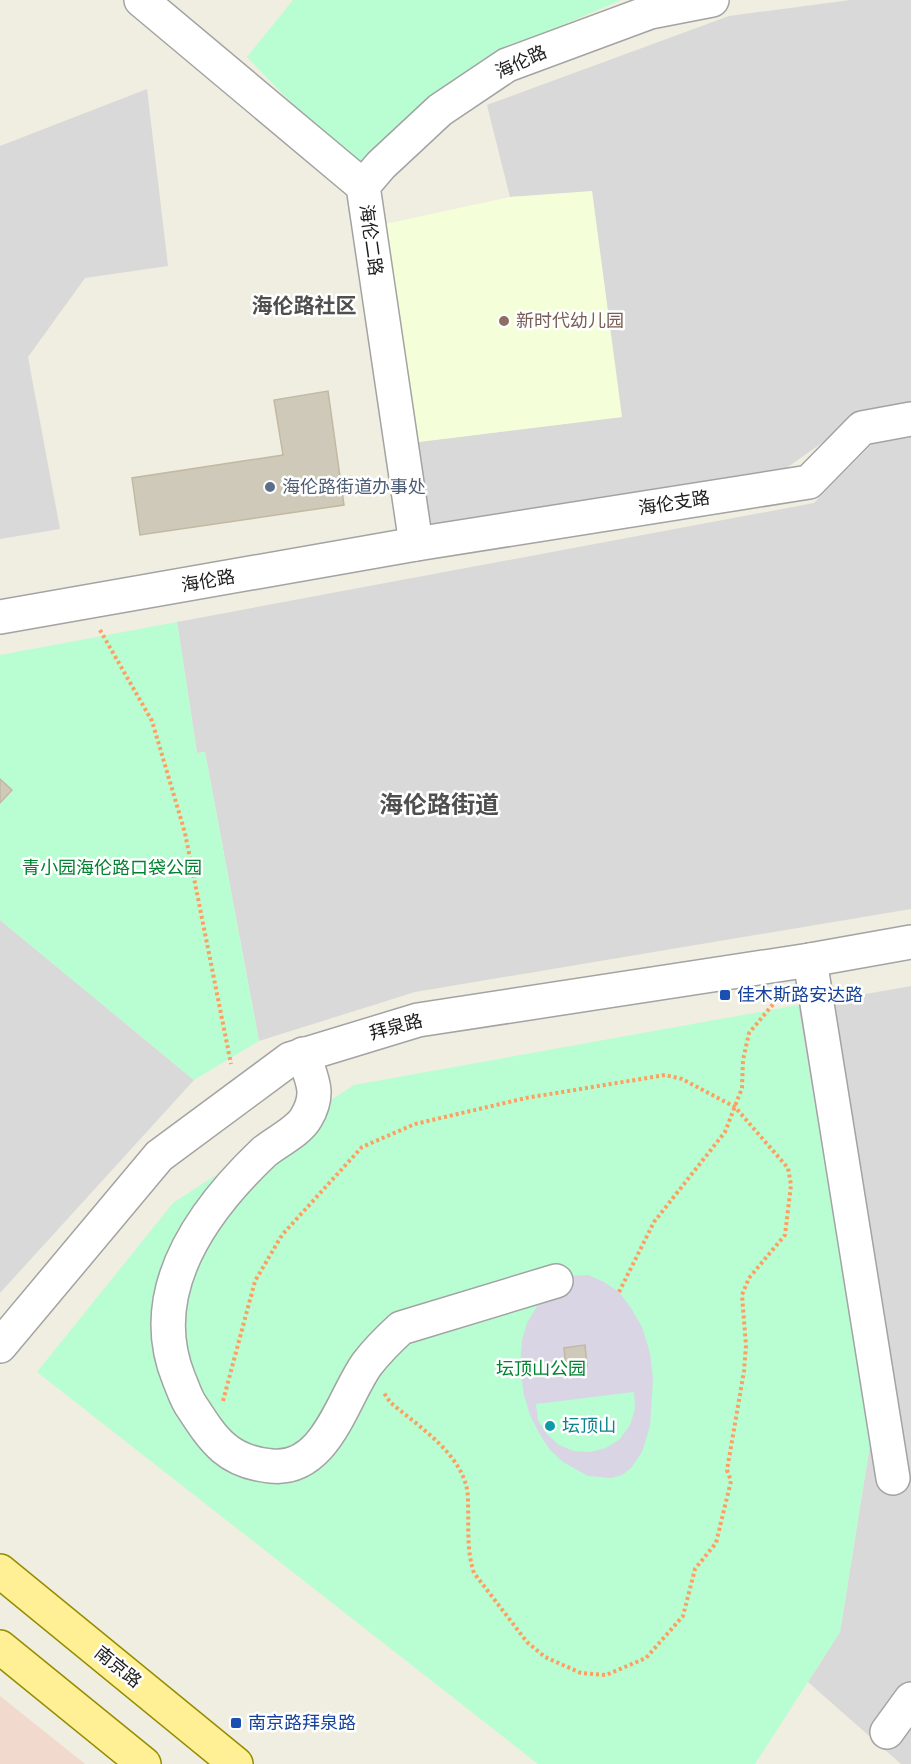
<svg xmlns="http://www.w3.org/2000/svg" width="911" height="1764" viewBox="0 0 911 1764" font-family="Montserrat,'Noto Sans SC',sans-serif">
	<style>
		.residential { fill: #dad9d9 }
		.commercial { fill: #f2d9ce }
		.education { fill: #f4ffd9 }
		.park { fill: #b8fed2 }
		.plaza { fill: #d9d5e4; fill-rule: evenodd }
		.building { fill: #cfc9b9; stroke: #c1b9a2; stroke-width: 1.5 }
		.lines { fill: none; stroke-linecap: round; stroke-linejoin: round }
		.minor-casing { stroke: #a3a3a3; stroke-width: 36 }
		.major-casing { stroke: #948d00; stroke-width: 36 }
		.path { stroke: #ff9e61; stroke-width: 4; stroke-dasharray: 3 3; stroke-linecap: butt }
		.minor { stroke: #fff; stroke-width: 33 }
		.major { stroke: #ffef95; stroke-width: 33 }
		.education-dot { fill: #8d6e63; stroke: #fff; stroke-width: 2 }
		.service-dot { fill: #5c6f8a; stroke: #fff; stroke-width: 2 }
		.transit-dot { fill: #1a4fb4; stroke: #fff; stroke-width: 2 }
		.culture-dot { fill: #0f9aa8; stroke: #fff; stroke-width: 2 }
		.labels { text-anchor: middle; stroke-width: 5; stroke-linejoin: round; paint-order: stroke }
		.street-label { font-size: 18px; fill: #1c1c1c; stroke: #fff }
		.education-label { font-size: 18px; fill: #785e54; stroke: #fff; text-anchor: start }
		.service-label { font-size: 18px; fill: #4e5e75; stroke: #fff; text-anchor: start }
		.park-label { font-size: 18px; fill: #028231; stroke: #fff }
		.transit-label { font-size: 18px; fill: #164399; stroke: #fff; text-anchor: start }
		.culture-label { font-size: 18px; fill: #0d838f; stroke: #fff; text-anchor: start }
		.quarter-label { font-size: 21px; font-weight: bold; fill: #4f4f4f; stroke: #fff }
		.district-label { font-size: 24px; font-weight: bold; fill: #4f4f4f; stroke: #fff }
	</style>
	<rect width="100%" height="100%" fill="#efeee0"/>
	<g class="residential">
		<path d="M850,0H911V406L861,415L781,472L430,524L416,442L621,417L592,192L510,197L487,105L729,16Z"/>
		<path d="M147,89L168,266L85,278L28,357L60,529L0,539V146Z"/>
		<path d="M911,434V909L415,992L259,1041L205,752L197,753L177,622L814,503L875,441Z"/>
		<path d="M0,920L194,1080L0,1293Z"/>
		<path d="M911,986V1764H901L808,1682L840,1632L871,1438L798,1006Z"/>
	</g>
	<path class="commercial" d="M0,1696L85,1764H0Z"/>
	<path class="education" d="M592,191L622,417L419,442L385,224L510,197Z"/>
	<g class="park">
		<path d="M293,0H621L554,29L436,96L355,169L247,57Z"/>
		<path d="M177,622L197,753L205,752L259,1041L194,1080L0,920V655Z"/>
		<path d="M798,1005L871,1438L840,1632L755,1764H538L37,1372L173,1203L354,1085Z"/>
	</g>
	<path class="plaza" d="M588,1275L604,1282L619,1292L631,1308L642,1327L650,1353L653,1379L650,1426L642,1452L631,1468L622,1475L611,1478L588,1476L563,1462L550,1450L539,1433L530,1415L524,1395L520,1367L522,1340L527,1323L545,1293L572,1276ZM585,1346L587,1366L567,1368L564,1348ZM634,1392L635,1409L630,1425L620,1439L606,1448L590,1452L574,1451L559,1445L547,1434L538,1420L536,1404Z"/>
	<g class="building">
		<path d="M328,391L344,505L140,535L132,478L283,455L274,400Z"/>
		<path d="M0,779L12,790L0,803Z"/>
		<path d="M585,1345L587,1366L566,1368L564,1348Z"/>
	</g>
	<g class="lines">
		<g class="minor-casing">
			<g id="minor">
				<path d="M141,0L363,186L416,544"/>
				<path d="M363,186L381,165L440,110L507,65L650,12L712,0"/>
				<path d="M0,617L416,544L809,482L862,428L911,419"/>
				<path d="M810,960L893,1478"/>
				<path d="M303,1054C312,1080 321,1093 306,1118C299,1131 276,1142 264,1152C203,1210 143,1291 179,1379C183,1388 186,1399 192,1407C214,1441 228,1462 271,1466C326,1472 342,1399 367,1364C377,1351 389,1339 401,1328L556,1281"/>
				<path d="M0,1346L159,1156L290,1059L418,1020L810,960L911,942"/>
				<path d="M887,1732L911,1699"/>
			</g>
		</g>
		<g class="major-casing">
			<g id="major">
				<path d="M0,1571L236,1764"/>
				<path d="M0,1647L144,1764"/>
			</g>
		</g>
		<g class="path">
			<path d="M100,630L152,721L185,833L231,1064"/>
			<path d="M619,1292L654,1222L725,1132L742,1088L743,1060L749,1033L780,996"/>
			<path d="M223,1401L255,1281L282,1235L362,1147L415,1124L526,1098L665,1075L682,1079L735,1107L788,1168L791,1185L785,1235L749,1278L742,1295L746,1346L744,1371L727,1470L731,1481L716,1543L695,1569L683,1616L646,1658L606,1675L581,1673L545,1657L527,1642L474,1573C466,1549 469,1525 468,1500C468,1457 420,1428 390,1402L384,1393"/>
		</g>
		<use href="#minor" class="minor"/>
		<use href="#major" class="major"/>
	</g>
	<circle class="education-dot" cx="504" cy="321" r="6"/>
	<circle class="service-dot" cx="270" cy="487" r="6"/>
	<g class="transit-dot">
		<rect x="719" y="989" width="12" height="12" rx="3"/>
		<rect x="230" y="1717" width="12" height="12" rx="3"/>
	</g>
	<circle class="culture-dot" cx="550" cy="1426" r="6"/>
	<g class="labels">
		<g class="street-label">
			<text transform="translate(521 62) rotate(-25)" y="6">海伦路</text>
			<text transform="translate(371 240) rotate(82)" y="6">海伦二路</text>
			<text transform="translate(674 503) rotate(-9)" y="6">海伦支路</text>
			<text transform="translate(208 581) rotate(-10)" y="6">海伦路</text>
			<text transform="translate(396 1027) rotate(-15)" y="6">拜泉路</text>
			<text transform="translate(118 1667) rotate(39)" y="6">南京路</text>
		</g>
		<g class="education-label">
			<text x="516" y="327">新时代幼儿园</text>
		</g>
		<g class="service-label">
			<text x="282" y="493">海伦路街道办事处</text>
		</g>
		<g class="park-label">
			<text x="112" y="874">青小园海伦路口袋公园</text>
			<text x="541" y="1375">坛顶山公园</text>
		</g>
		<g class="transit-label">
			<text x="737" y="1001">佳木斯路安达路</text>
			<text x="248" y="1729">南京路拜泉路</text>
		</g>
		<g class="culture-label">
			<text x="562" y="1432">坛顶山</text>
		</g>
		<g class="quarter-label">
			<text x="304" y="313">海伦路社区</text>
		</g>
		<g class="district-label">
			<text x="439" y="813">海伦路街道</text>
		</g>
	</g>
</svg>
